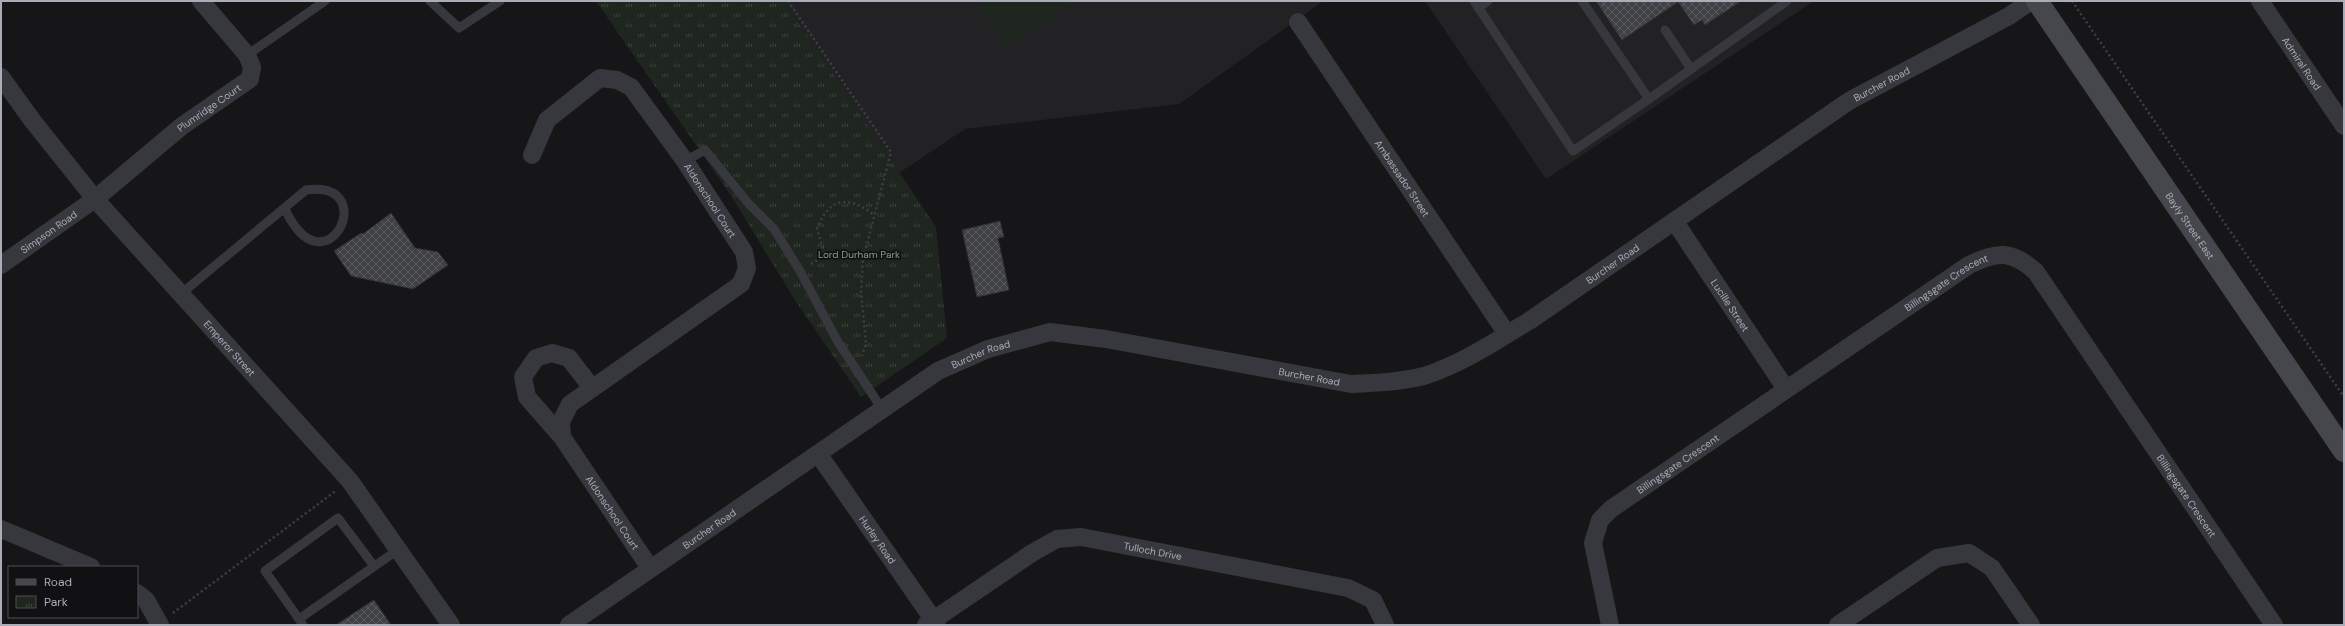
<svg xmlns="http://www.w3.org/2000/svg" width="2345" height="626" viewBox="0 0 2345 626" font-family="'DM Sans',sans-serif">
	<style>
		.built { fill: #222225 }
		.grass { fill: #1e261f }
		.park { fill: url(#park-tufts) }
		.building { fill: url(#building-cross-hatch); stroke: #303034 }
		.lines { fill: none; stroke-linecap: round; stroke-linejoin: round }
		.path { stroke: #3d3f44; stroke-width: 2.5; stroke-dasharray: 2 3; stroke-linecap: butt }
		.service { stroke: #37383d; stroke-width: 9 }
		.minor { stroke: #37383d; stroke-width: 18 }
		.secondary { stroke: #45474d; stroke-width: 22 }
		.labels { text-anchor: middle; stroke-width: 3.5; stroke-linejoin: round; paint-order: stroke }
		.street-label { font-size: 10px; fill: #a8adb8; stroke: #111113 }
		.park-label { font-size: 10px; fill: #7fa381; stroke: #111113 }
	</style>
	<defs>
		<pattern id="park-tufts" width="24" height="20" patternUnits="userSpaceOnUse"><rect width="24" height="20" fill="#1e261f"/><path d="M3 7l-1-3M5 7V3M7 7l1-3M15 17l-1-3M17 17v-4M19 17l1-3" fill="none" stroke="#3c433d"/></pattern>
		<pattern id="building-cross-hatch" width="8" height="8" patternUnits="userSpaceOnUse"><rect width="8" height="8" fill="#404145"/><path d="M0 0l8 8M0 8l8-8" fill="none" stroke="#595a5e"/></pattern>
	</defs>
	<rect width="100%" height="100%" fill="#161618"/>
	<g class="built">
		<path d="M784,1H1323L1179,104L965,129L899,173Z"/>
		<path d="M1425,1H1814L1546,179Z"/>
	</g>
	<path class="grass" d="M975,1H1076L1007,48Z"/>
	<path class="park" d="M596,1H784L936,227L947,338L861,397L795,300L730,194Z"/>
	<g class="building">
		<path d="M1596,1H1741L1705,25L1702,20L1694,25L1678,2L1622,40Z"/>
		<path d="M391,213L415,248L438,252L448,265L413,289L351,276L334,251L361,233L363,234Z"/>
		<path d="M1000,221L1004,237L998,238L1009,290L977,297L962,230Z"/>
		<path d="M374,600L391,625H336L369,603Z"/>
	</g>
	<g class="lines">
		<g class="path">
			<path d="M788,1L891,152L863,259L861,292L866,343L862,356"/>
			<path d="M2072,1L2344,397"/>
			<path d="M863,259L825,255L817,229C829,197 849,195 874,215"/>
			<path d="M811,264L825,255"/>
			<path d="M173,613L337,490"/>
		</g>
		<g class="service">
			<path d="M430,1L459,28L500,1"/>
			<path d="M1474,1L1573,151L1649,99"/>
			<path d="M1582,1L1649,99L1787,1"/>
			<path d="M1478,8L1488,1"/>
			<path d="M1665,30L1691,69"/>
			<path d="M247,55L325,1"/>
			<path d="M685,161L705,150L749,204L774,229L800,271L838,342L882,409"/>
			<path d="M182,293L306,190C383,179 326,297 285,209"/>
			<path d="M299,619L265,571L338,518L374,566"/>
			<path d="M303,625L299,619L399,549"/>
		</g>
		<g class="minor">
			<path id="s1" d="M2260,1L2344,126"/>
			<path id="s2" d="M1298,22L1507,334"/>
			<path id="s3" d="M1,77L32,120L95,199L350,481L451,625"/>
			<path id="s4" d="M532,155L547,120L600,78L617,80L631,87L685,161L744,252L747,268L741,284L570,404L561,422L562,437L650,568"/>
			<path id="s5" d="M1675,222L1786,389"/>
			<path id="s6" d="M1,265L95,199L182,126L250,79L252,67L247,55L201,1"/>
			<path d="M562,437L527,397L523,377L536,358L552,353L569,358L592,388"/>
			<path id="s7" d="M819,455L937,625"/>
			<path d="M1,529L91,567"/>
			<path d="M137,593L146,600L160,625"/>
			<path id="s8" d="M569,625L938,371L988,349L1050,332L1106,339L1351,384C1375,383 1400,382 1424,376C1462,364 1498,340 1532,319L1849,101L2009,16L2031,1"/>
			<path id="s9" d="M926,625L1032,553L1057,539L1081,537L1348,588L1373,600L1385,625"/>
			<path id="s10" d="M1610,625L1593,543L1600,520L1611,509L1969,265C1997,251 2012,250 2036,272L2274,625"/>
			<path d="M1838,625L1937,558L1969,553L1992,568L2031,625"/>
		</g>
		<path class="secondary" id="s11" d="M2037,1L2344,451"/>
	</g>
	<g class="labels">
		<g class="street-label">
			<text dy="4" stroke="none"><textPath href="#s1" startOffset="75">Admiral Road</textPath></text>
			<text dy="4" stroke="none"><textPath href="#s8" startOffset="1490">Burcher Road</textPath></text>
			<text dy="4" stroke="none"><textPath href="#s6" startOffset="261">Plumridge Court</textPath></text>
			<text dy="4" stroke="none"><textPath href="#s2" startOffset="188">Ambassador Street</textPath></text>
			<text dy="4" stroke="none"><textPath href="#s4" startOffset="277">Aldonschool Court</textPath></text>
			<text dy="4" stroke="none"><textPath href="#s11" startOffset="272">Bayly Street East</textPath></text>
			<text dy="4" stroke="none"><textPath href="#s6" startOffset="58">Simpson Road</textPath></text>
			<text dy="4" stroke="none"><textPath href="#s8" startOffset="1166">Burcher Road</textPath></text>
			<text dy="4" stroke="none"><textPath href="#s10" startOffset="528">Billingsgate Crescent</textPath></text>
			<text dy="4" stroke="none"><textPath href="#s5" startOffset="100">Lucille Street</textPath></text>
			<text dy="4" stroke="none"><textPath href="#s3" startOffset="355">Emperor Street</textPath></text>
			<text dy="4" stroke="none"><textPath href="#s8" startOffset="494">Burcher Road</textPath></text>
			<text dy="4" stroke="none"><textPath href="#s8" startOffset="830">Burcher Road</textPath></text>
			<text dy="4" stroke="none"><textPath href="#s10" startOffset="204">Billingsgate Crescent</textPath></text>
			<text dy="4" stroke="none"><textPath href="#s10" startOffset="900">Billingsgate Crescent</textPath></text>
			<text dy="4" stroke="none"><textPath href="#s4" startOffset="707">Aldonschool Court</textPath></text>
			<text dy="4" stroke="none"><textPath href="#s8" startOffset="170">Burcher Road</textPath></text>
			<text dy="4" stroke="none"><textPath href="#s7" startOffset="103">Hurley Road</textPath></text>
			<text dy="4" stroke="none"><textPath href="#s9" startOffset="254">Tulloch Drive</textPath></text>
		</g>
		<g class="park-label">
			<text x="859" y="258">Lord Durham Park</text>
		</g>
	</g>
	<rect width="2345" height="626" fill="none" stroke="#a8adb8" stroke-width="4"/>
	<rect x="8" y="566" width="130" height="52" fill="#111113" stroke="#4d4f55"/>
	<rect x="16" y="579" width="20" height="6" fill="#45474d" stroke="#4d4f55"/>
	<text x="44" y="586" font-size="12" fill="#a8adb8">Road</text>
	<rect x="16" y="596" width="20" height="12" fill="url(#park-tufts)" stroke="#4d4f55"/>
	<text x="44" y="606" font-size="12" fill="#a8adb8">Park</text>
</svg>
